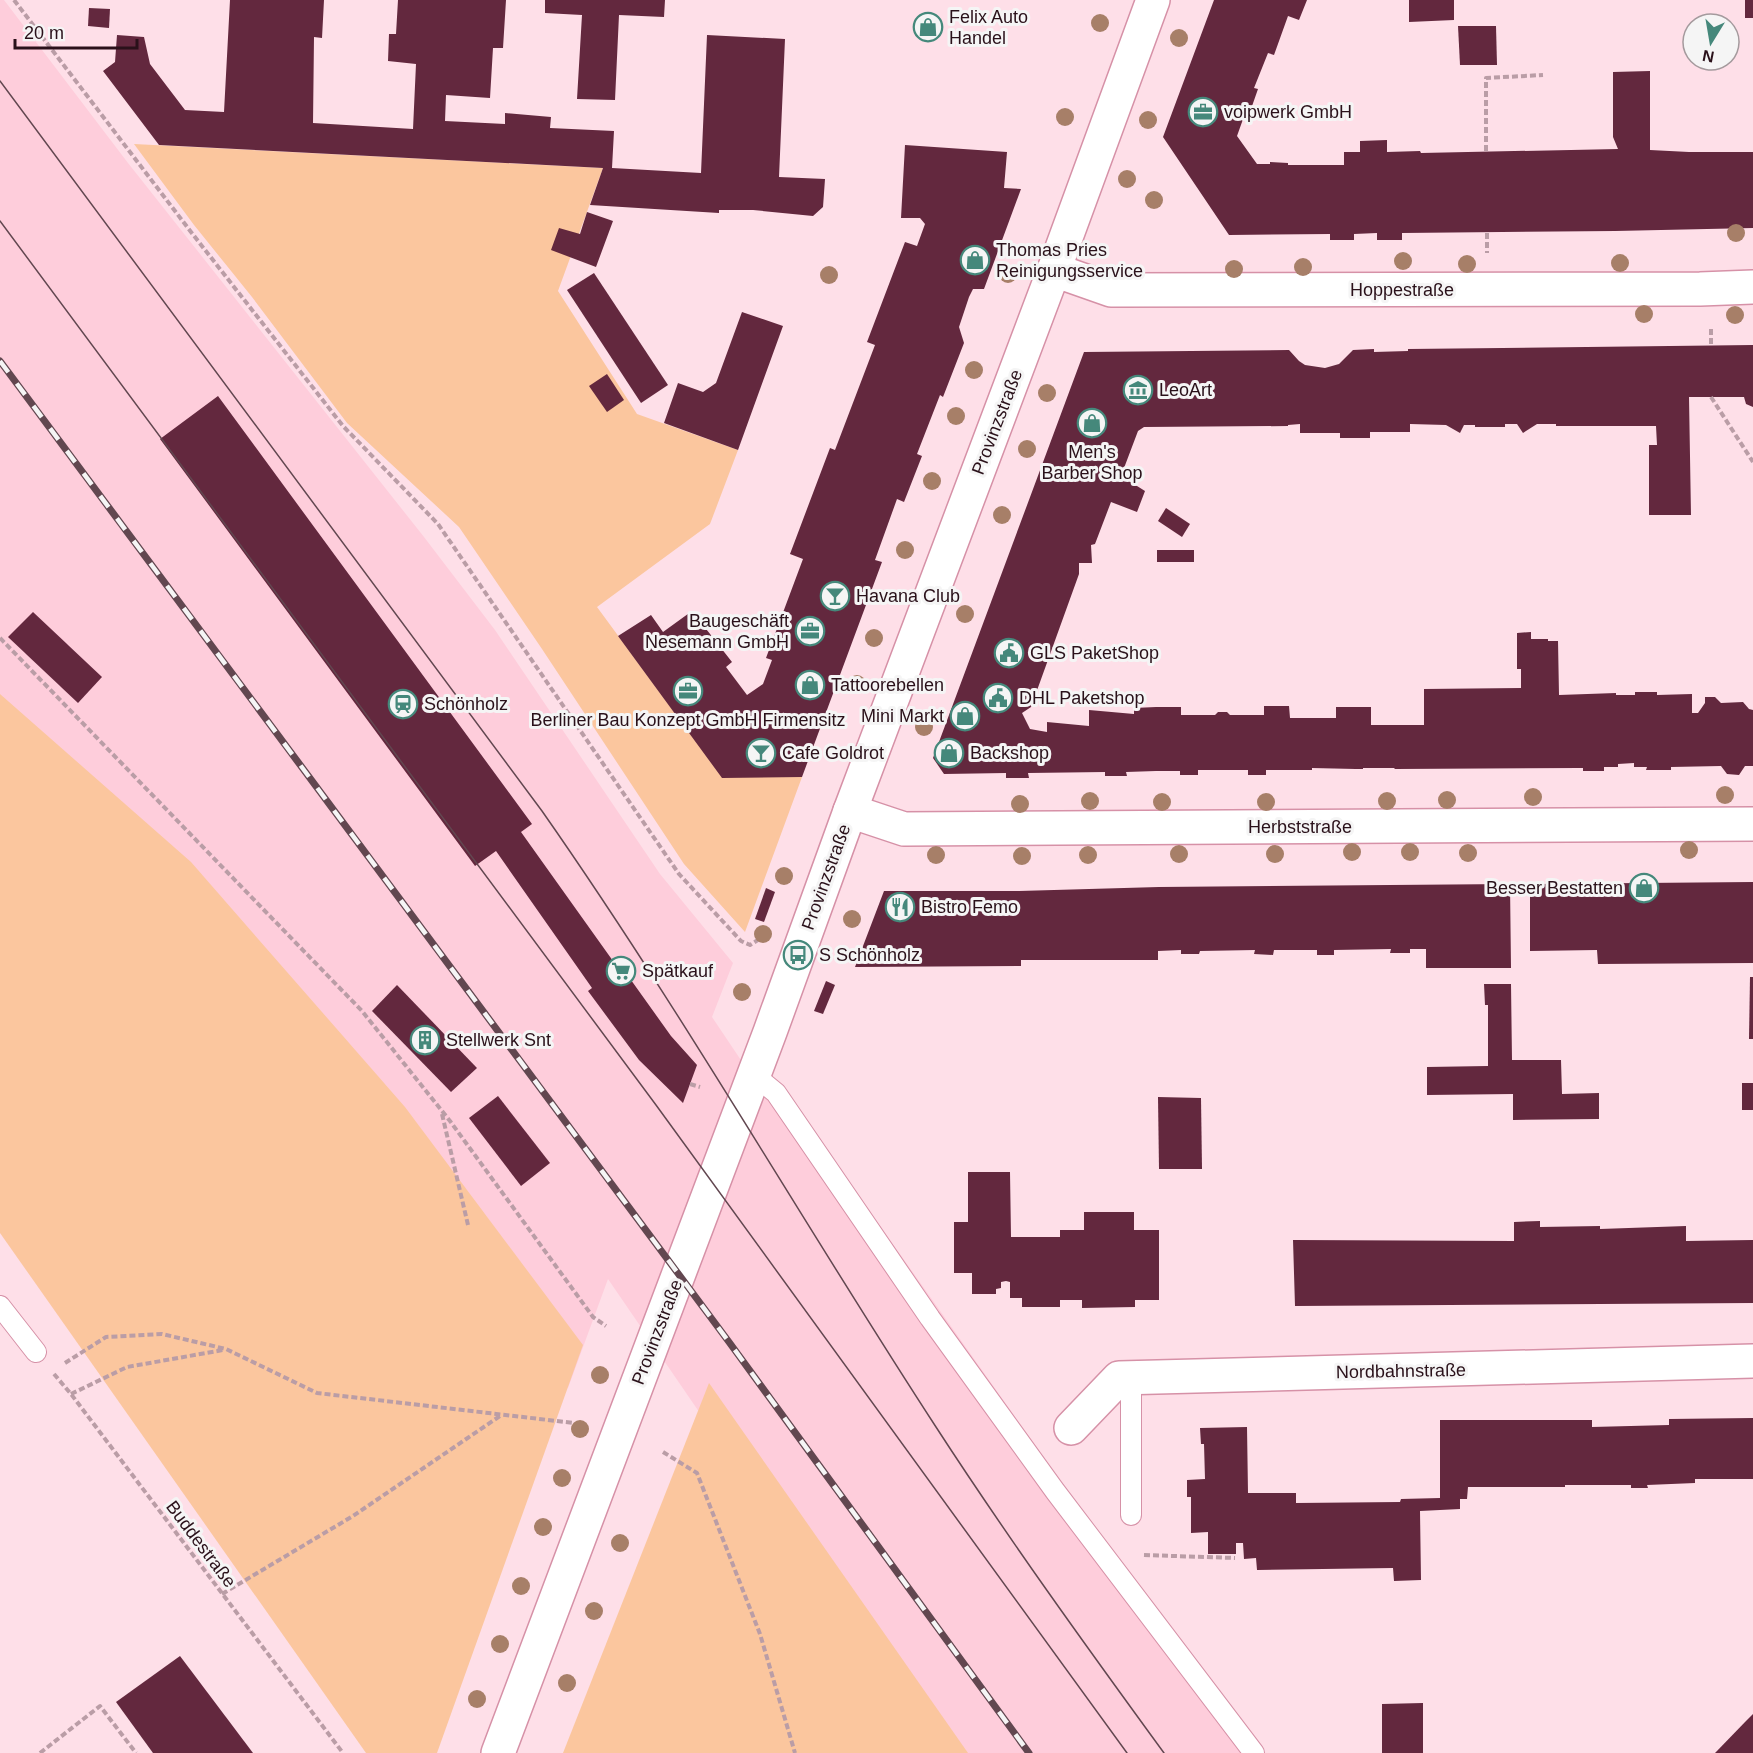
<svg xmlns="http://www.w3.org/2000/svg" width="1753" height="1753" viewBox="0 0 1753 1753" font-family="Arial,sans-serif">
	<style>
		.built { fill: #fecddb }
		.green { fill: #fbc69e }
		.building { fill: #63283e }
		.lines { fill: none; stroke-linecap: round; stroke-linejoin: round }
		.lane-casing { stroke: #d691a7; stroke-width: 22 }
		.street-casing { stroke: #d691a7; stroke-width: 36 }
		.secondary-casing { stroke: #d691a7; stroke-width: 36 }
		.path { stroke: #ba9da6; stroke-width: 4; stroke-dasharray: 6 3; stroke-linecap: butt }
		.lane { stroke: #fff; stroke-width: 20 }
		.street { stroke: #fff; stroke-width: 33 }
		.secondary { stroke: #fff; stroke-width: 33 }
		.tram { stroke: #624750; stroke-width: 1.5 }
		.rail-casing { stroke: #624750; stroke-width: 7 }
		.rail { stroke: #f5f5f5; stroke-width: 4.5; stroke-dasharray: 14; stroke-linecap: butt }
		.tree { fill: #a77f68 }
		.labels { text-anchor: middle; stroke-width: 6; stroke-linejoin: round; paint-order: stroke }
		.poi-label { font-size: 18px; fill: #2a111a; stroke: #f5f5f5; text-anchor: start }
		.street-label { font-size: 18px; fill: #2a111a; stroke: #f5f5f5 }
	</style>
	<rect width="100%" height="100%" fill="#fedfe8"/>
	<path class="built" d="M0,0H4L128,163L424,537L495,630L660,874L733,963L712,1017L767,1099L776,1079L1253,1753H866L706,1422L608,1279L568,1388L0,1097Z"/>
	<g class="green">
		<path d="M134,144L603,168L558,291L637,414L738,450L710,524L597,607L722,777H802L745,932L684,864L542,649L459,527L347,423L252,297L194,225Z"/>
		<path d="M0,694L191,862L405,1107L583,1345L437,1753H366L0,1233Z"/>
		<path d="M709,1383L968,1753H563Z"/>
	</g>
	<g class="building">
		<path d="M230,0H324L322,38L314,37L313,123L413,129L416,64L388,61L389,34H396L398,0H506L503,48H493L490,98L446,95L445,121L505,124V113L551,117L550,128L614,131L612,168L701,173L707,35L785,39L779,177L825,179L823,207L813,216L753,210H719V213L590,205L603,168L159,145L103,71L115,62L117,35L144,37L150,64L185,110L224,112Z"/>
		<path d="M545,0H665L664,17L619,15L615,100L577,99L582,15L545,13Z"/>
		<path d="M1214,0H1307L1299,20L1288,16L1274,55L1268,53L1254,88L1258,89L1251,109L1247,108L1237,136L1257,164H1270V162L1288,163V165H1344V152H1360V141L1387,140V152L1420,151L1421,153L1618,149L1613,137V72L1650,71V150L1689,152H1753V228L1615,231L1402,233V240H1377V233L1354,234V240H1330V234L1229,235L1163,137Z"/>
		<path d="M1409,0H1454V20L1409,22Z"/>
		<rect x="1745" y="0" width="8" height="18"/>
		<path d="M89,8L110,9L109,28L88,26Z"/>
		<path d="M1458,26H1496L1497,65H1460Z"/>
		<path d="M905,145L1007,152L1004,188L1021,189L984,289H973L969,297L959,327L964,343L943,397L940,395L917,454L922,456L904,502L897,499L875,560L882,562L802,777L722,778L618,636L651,615L663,632L692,611L732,662L726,667L747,695L763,684L772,660L766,658L803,559L790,554L830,448L835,450L875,345L867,342L905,242L917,246L925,224L920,218H901Z"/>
		<path d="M587,212L613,221L596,267L551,250L559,228L580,234Z"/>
		<path d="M594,273L668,385L641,403L567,290Z"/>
		<path d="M742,312L783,326L738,450L664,423L678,383L703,392L716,383Z"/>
		<path d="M1753,345V407L1746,404L1744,397H1689L1691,515H1649V445H1657L1656,426H1556V424H1537L1523,433L1517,424H1505V427H1475V425H1464L1460,433L1446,425L1410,424V432H1370V438H1340V433H1300V424L1288,425V426L1144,427L1138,431L1121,476L1145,491L1137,512L1111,502L1095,544L1091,545L1092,563H1079V574L1031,707L1022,713L1030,729L1047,732V722L1089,726V710L1134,714V708L1156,707H1181V715H1215L1218,712H1227L1230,715H1264V706H1289L1290,718H1336V707H1371V725H1424V689L1521,688V669H1517V633L1531,632V639H1548V641H1558L1559,695L1616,693V695H1635V692H1657V695L1692,694V713H1698L1705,703V697H1715L1721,703L1743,702L1749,709L1753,710V766H1745L1739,775L1727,774L1721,766L1671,767V770H1646L1647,767H1634V763L1618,764V767H1604V771H1583V768H1578L1395,769L1394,768H1363V769H1356L1312,768V770H1266V775H1248V770H1198V775H1180V771H1156L1126,772L1127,776H1105V772L1028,773L1029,778H1006V773L944,774L933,758L1084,352L1289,350L1299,361L1305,365L1325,368L1339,364L1353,350L1374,349V352L1408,351V349Z"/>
		<path d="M607,374L624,400L607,412L589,386Z"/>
		<path d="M218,396L532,824L521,832L608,954L618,968L621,966L671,1036L697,1065L683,1103L639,1060L588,991L592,988L496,851L475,866L160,439Z"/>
		<path d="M1166,508L1190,524L1182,537L1158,521Z"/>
		<rect x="1157" y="550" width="37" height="12"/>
		<path d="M33,612L102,677L78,703L8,637Z"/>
		<path d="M1753,882V963L1598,964L1597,950L1530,951V884Z"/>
		<path d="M1510,884L1511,968H1426V949H1410V953H1390L1391,949L1334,950V955H1317V950H1274L1273,955L1254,954L1255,950L1200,951L1199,954H1181V950L1158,951V960H1021V966L855,967L884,891H1019L1159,887Z"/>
		<path d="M766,888L775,892L764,922L755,919Z"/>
		<path d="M1750,977H1753V1039H1749Z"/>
		<path d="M826,981L835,985L823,1014L814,1011Z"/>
		<path d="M1484,984H1511L1512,1060H1561L1562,1094L1599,1093V1119L1513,1120V1094L1427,1095V1067L1488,1066V1005H1485Z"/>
		<path d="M397,985L477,1068L451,1092L372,1011Z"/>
		<rect x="1742" y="1083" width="11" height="27"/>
		<path d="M498,1096L550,1163L521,1186L469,1118Z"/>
		<path d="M1158,1097L1201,1098L1202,1169H1159Z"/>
		<path d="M968,1172H1010L1011,1237H1060V1230H1084V1212H1134V1230H1159V1300H1135V1307L1082,1308V1300H1060V1307H1022V1298H1010V1282L1006,1281L1001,1282V1288L996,1289V1294H972V1273H954V1222H968Z"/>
		<path d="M1540,1221V1227L1600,1226V1229L1686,1226V1241L1753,1240V1303L1295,1306L1293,1240L1514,1241V1222Z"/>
		<path d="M1753,1418V1479H1695V1483L1647,1485L1648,1488H1631V1485H1565V1487H1468L1467,1499H1460V1509L1420,1511L1421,1580L1394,1581L1393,1568L1257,1570L1256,1558L1244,1559L1243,1543H1236V1554H1208V1532L1191,1533V1497H1187V1480L1205,1479L1204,1444H1201L1200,1428L1247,1427L1248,1493H1296V1503L1400,1502L1401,1499L1440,1498V1420H1592V1427L1669,1425V1419Z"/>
		<path d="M180,1656L253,1753H153L116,1702Z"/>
		<path d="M1423,1703V1753H1382V1704Z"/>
		<path d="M1753,1714V1753H1715L1746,1721Z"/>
	</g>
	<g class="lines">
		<g class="lane-casing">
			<g id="lane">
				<path d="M753,1074L776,1093L930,1318L1055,1491L1254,1753"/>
				<path d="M0,1306L36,1352"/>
				<path d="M1131,1378V1515"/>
			</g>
		</g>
		<g class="street-casing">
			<g id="street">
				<path d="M1054,270L1111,290L1700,289L1753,287"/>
				<path d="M850,811L904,829L1753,824"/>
				<path d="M1071,1428L1119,1378L1753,1361"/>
			</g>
		</g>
		<g class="secondary-casing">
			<path id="secondary" d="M498,1753L770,1032L850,811L1054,270L1153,0"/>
		</g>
		<g class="path">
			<path d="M14,0L191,232L343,426L438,524L679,874L741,941L750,945L764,936"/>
			<path d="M1486,151V78L1543,75"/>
			<path d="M1487,233V253"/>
			<path d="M1711,329V346"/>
			<path d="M1711,397L1753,462"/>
			<path d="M0,638L362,1011L450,1121L593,1317L606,1326"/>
			<path d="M690,1084L700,1087"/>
			<path d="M442,1114L468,1225"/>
			<path d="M65,1363L106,1337L162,1334L226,1349L317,1393L574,1423"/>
			<path d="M54,1374L71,1394L343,1753"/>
			<path d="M71,1394L127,1367L223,1350"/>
			<path d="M663,1452L697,1473L760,1634L795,1753"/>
			<path d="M1144,1555L1235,1558"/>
			<path d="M222,1594L353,1516L500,1416"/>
			<path d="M40,1753L100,1706L136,1753"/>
		</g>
		<use href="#lane" class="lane"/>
		<use href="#street" class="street"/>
		<use href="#secondary" class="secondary"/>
		<g class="tram">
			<path d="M0,81L542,811C682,1011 803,1223 936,1427C1008,1538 1086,1646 1164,1753"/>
			<path d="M0,221L656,1105L1127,1753"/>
		</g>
		<g class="rail-casing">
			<path id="rail" d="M0,361L729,1342L1029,1753"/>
		</g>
		<use href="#rail" class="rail"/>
	</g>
	<g class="tree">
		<circle cx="1100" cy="23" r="9"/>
		<circle cx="1179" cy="38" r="9"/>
		<circle cx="1065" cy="117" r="9"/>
		<circle cx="1148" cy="120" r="9"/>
		<circle cx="1127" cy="179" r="9"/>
		<circle cx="1154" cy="200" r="9"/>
		<circle cx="1736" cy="233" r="9"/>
		<circle cx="1403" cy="261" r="9"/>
		<circle cx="1620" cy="263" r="9"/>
		<circle cx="1467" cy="264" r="9"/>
		<circle cx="1303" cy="267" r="9"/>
		<circle cx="1234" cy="269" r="9"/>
		<circle cx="1008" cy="274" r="9"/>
		<circle cx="829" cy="275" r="9"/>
		<circle cx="1644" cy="314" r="9"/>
		<circle cx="1735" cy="315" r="9"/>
		<circle cx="974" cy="370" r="9"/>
		<circle cx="1047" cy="393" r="9"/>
		<circle cx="956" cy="416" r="9"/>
		<circle cx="1027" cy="449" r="9"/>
		<circle cx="932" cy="481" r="9"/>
		<circle cx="1002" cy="515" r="9"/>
		<circle cx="905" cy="550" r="9"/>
		<circle cx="965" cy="614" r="9"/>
		<circle cx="874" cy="638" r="9"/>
		<circle cx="857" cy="684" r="9"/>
		<circle cx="924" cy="727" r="9"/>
		<circle cx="1725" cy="795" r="9"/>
		<circle cx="1533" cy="797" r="9"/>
		<circle cx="1447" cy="800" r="9"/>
		<circle cx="1090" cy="801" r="9"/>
		<circle cx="1387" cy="801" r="9"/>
		<circle cx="1162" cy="802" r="9"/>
		<circle cx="1266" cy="802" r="9"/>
		<circle cx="1020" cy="804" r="9"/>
		<circle cx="1689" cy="850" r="9"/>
		<circle cx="1352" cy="852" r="9"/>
		<circle cx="1410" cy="852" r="9"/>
		<circle cx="1468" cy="853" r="9"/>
		<circle cx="1179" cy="854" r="9"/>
		<circle cx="1275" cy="854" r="9"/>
		<circle cx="936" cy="855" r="9"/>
		<circle cx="1088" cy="855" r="9"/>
		<circle cx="1022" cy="856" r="9"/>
		<circle cx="784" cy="876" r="9"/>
		<circle cx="852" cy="919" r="9"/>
		<circle cx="763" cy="934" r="9"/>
		<circle cx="742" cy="992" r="9"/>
		<circle cx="600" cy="1375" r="9"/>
		<circle cx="580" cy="1429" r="9"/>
		<circle cx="562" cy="1478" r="9"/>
		<circle cx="543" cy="1527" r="9"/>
		<circle cx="620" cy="1543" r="9"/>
		<circle cx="521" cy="1586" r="9"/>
		<circle cx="594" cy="1611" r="9"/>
		<circle cx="500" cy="1644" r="9"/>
		<circle cx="567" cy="1683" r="9"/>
		<circle cx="477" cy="1699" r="9"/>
	</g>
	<defs>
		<g id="shop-ring" transform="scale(1.5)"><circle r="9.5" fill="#f5f5f5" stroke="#45887b" stroke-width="1.5"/><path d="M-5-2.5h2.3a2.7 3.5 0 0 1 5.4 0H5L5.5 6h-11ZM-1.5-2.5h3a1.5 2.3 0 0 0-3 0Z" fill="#45887b"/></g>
		<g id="office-ring" transform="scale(1.5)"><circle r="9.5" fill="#f5f5f5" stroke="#45887b" stroke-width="1.5"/><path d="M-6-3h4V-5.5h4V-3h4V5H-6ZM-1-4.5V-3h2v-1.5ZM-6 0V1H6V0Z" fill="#45887b"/></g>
		<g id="museum-ring" transform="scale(1.5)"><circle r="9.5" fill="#f5f5f5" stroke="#45887b" stroke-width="1.5"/><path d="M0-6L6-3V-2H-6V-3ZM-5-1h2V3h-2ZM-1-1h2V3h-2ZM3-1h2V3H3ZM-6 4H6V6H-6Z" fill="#45887b"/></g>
		<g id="bar-ring" transform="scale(1.5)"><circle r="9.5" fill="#f5f5f5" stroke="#45887b" stroke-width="1.5"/><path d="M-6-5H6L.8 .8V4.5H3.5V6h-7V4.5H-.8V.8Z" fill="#45887b"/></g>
		<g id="civic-ring" transform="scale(1.5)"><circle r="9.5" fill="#f5f5f5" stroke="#45887b" stroke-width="1.5"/><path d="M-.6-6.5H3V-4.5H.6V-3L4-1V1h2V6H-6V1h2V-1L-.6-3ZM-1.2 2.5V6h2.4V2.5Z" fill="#45887b"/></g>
		<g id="station-ring" transform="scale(1.5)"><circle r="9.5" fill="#f5f5f5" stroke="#45887b" stroke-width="1.5"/><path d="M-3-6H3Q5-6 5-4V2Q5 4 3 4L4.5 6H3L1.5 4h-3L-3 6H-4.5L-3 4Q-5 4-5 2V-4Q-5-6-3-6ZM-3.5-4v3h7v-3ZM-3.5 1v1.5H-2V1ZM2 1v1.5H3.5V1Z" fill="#45887b"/></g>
		<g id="restaurant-ring" transform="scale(1.5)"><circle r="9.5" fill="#f5f5f5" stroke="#45887b" stroke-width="1.5"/><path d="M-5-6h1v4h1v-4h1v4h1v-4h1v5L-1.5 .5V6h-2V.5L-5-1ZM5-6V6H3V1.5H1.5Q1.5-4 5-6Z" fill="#45887b"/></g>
		<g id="bus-ring" transform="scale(1.5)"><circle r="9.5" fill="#f5f5f5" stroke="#45887b" stroke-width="1.5"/><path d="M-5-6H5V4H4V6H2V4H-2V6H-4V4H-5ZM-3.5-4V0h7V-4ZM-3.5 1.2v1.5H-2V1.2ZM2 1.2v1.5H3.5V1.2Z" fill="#45887b"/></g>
		<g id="supermarket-ring" transform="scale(1.5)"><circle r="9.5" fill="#f5f5f5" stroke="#45887b" stroke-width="1.5"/><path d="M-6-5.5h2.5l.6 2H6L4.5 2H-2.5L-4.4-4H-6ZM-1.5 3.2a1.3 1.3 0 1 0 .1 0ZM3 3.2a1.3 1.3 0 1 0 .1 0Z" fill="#45887b"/></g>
		<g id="building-ring" transform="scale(1.5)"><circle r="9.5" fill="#f5f5f5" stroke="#45887b" stroke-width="1.5"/><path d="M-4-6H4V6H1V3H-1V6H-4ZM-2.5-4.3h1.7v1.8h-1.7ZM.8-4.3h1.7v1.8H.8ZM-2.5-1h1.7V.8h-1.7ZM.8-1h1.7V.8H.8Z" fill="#45887b"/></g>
	</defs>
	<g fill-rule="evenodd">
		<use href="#shop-ring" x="928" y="27"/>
		<use href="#office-ring" x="1203" y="112"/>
		<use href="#shop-ring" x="975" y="260"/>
		<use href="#museum-ring" x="1138" y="390"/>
		<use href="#shop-ring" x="1092" y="423"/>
		<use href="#bar-ring" x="835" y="596"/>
		<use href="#office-ring" x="810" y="631"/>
		<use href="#civic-ring" x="1009" y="653"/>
		<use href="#shop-ring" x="810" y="685"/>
		<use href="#office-ring" x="688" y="691"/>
		<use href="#civic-ring" x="998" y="698"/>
		<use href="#station-ring" x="403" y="704"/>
		<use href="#shop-ring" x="965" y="716"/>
		<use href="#bar-ring" x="761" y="753"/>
		<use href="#shop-ring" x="949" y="753"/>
		<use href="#shop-ring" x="1644" y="888"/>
		<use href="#restaurant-ring" x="900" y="907"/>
		<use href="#bus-ring" x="798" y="955"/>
		<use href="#supermarket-ring" x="621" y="971"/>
		<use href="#building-ring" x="425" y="1040"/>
	</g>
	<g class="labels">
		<g class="poi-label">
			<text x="949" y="23">Felix Auto<tspan x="949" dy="21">Handel</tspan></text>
			<text x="1224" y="118">voipwerk GmbH</text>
			<text x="996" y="256">Thomas Pries<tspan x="996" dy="21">Reinigungsservice</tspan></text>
			<text x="1159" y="396">LeoArt</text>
			<text x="1092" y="458" text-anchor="middle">Men's<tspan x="1092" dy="21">Barber Shop</tspan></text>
			<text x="856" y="602">Havana Club</text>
			<text x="789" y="627" text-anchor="end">Baugeschäft<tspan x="789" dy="21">Nesemann GmbH</tspan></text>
			<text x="1030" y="659">GLS PaketShop</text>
			<text x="831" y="691">Tattoorebellen</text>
			<text x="1019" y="704">DHL Paketshop</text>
			<text x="424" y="710">Schönholz</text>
			<text x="944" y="722" text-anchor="end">Mini Markt</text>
			<text x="688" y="726" text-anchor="middle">Berliner Bau Konzept GmbH Firmensitz</text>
			<text x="782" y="759">Cafe Goldrot</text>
			<text x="970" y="759">Backshop</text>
			<text x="1623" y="894" text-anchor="end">Besser Bestatten</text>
			<text x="921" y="913">Bistro Femo</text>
			<text x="819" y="961">S Schönholz</text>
			<text x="642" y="977">Spätkauf</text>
			<text x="446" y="1046">Stellwerk Snt</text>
		</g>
		<g class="street-label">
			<text x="1402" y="296">Hoppestraße</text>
			<text transform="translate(997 422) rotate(-69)" y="6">Provinzstraße</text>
			<text x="1300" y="833">Herbststraße</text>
			<text transform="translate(826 877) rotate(-70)" y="6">Provinzstraße</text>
			<text transform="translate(657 1332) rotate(-69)" y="6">Provinzstraße</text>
			<text transform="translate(1401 1371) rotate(-1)" y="6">Nordbahnstraße</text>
			<text transform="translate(201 1544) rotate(53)" y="6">Buddestraße</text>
		</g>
	</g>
	<g transform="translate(1711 42) rotate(191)"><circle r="28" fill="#f5f5f5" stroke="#a49a9d" stroke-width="1.5"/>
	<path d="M0-4.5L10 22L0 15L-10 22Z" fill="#45887b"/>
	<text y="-9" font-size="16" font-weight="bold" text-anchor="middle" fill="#2a111a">N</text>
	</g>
	<path d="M15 39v9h122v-9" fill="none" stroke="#2a111a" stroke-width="3"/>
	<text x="24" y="39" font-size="18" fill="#2a111a" stroke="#f5f5f5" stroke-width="4.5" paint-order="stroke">20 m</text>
</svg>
